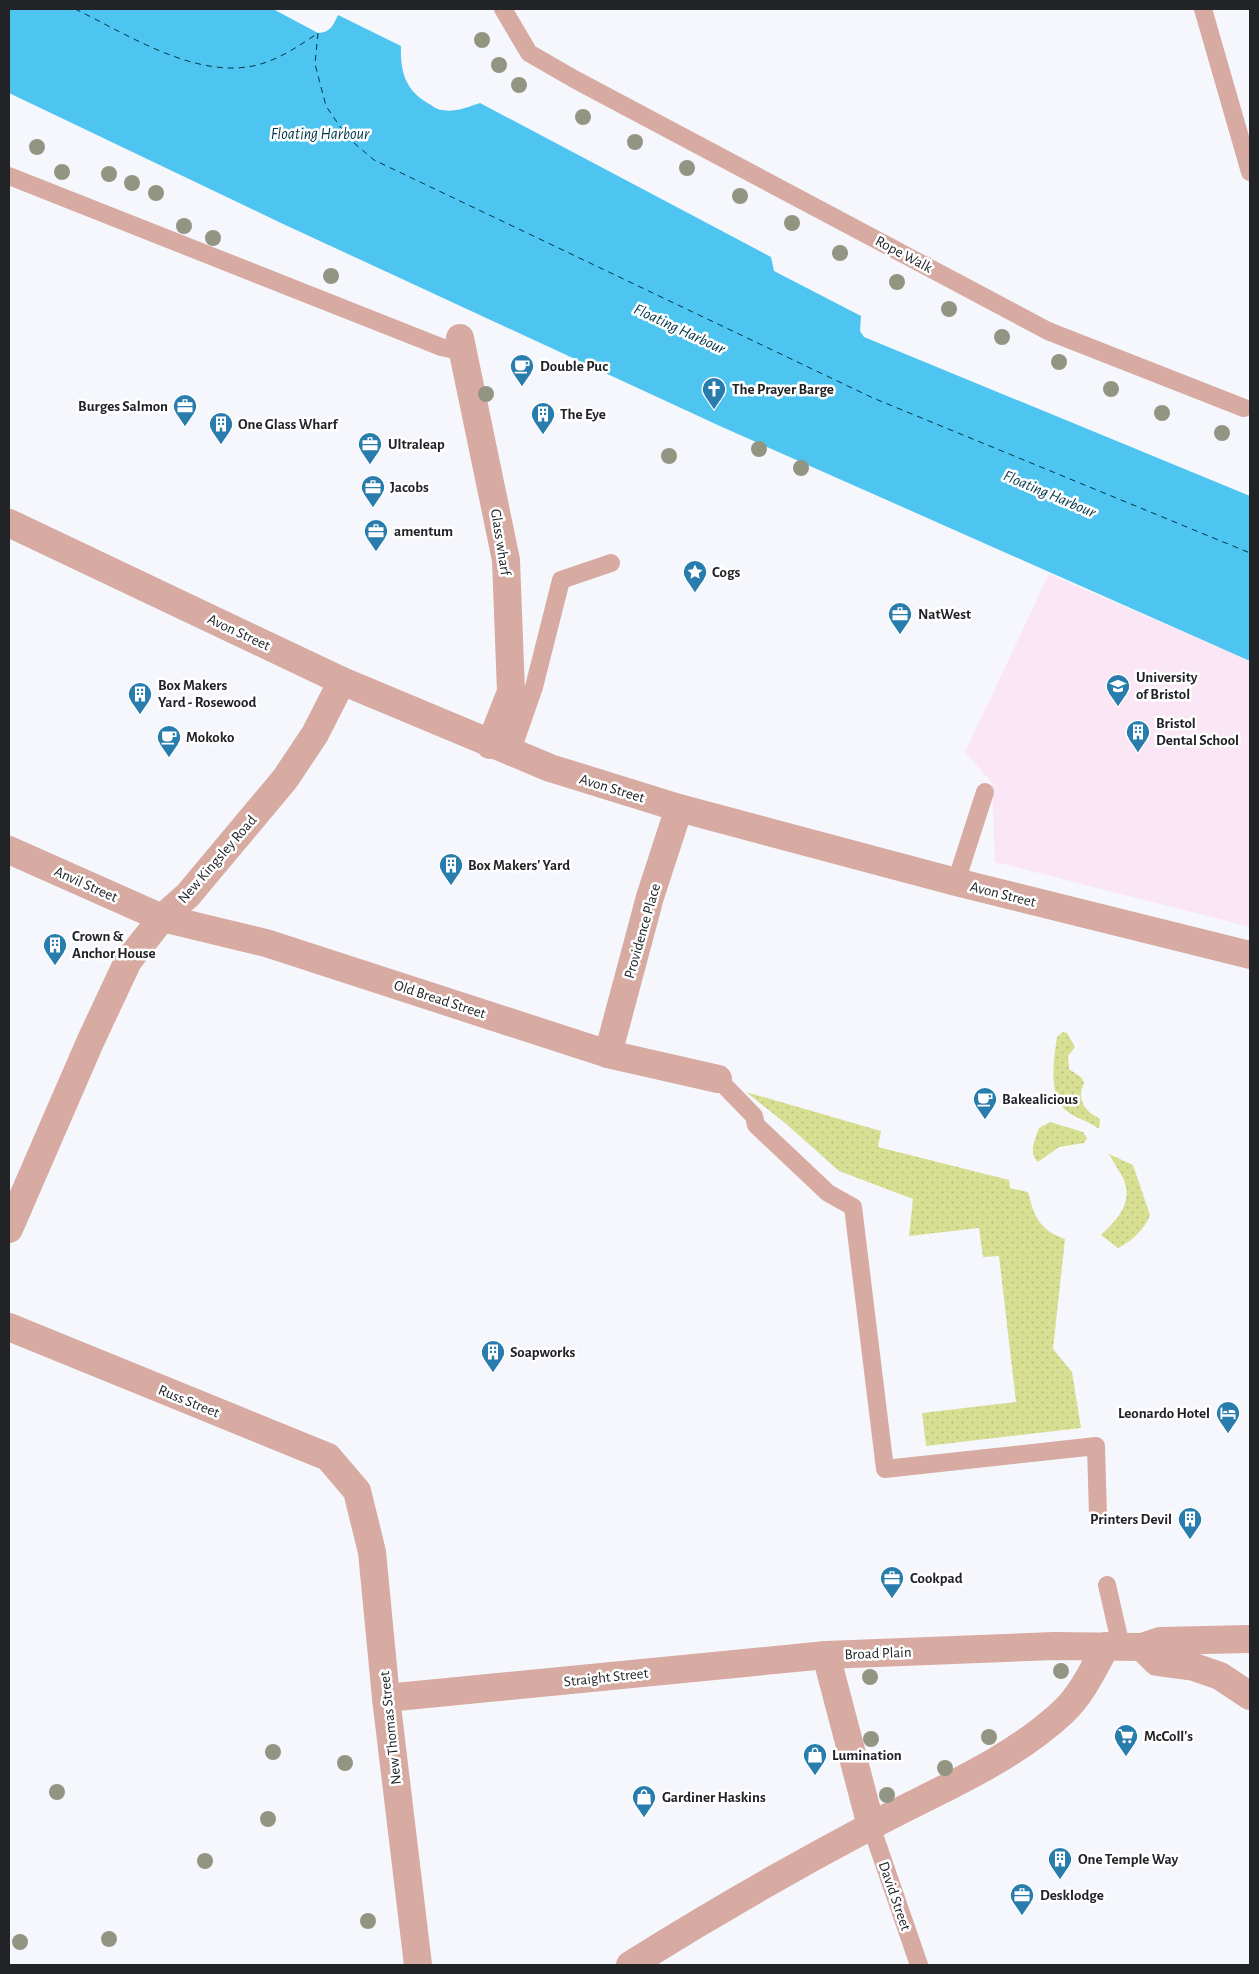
<svg xmlns="http://www.w3.org/2000/svg" width="1259" height="1974" viewBox="0 0 1259 1974" font-family="'Alegreya Sans',sans-serif">
	<style>
		.education { fill: #fbe6f5 }
		.grass { fill: url(#grass-dots) }
		.water { fill: #4dc5f0 }
		.lines { fill: none; stroke-linecap: round; stroke-linejoin: round }
		.ferry { stroke: #003647; stroke-width: 1; stroke-dasharray: 6 5; stroke-linecap: butt }
		.lane { stroke: #d7aaa2; stroke-width: 18 }
		.street { stroke: #d7aaa2; stroke-width: 28 }
		.tree { fill: #929581 }
		.labels { text-anchor: middle; stroke-width: 5; stroke-linejoin: round; paint-order: stroke }
		.street-label { font-size: 15px; fill: #212327; stroke: #fff }
		.poi-label { font-size: 15px; font-weight: bold; fill: #212327; stroke: #fff; text-anchor: start }
		.water-label { font-size: 16px; font-style: italic; fill: #003647; stroke: #fff }
	</style>
	<defs>
		<pattern id="grass-dots" width="8" height="8" patternUnits="userSpaceOnUse" patternTransform="scale(1.25)"><rect width="8" height="8" fill="#d7df93"/><path d="M2 2h.1M6 6h.1" fill="none" stroke="#b8bf7f" stroke-width="1.8" stroke-linecap="round"/></pattern>
	</defs>
	<rect width="100%" height="100%" fill="#f5f7fd"/>
	<path class="education" d="M1049,574L1250,661V927L995,862L992,783L965,752Z"/>
	<g class="grass">
		<path d="M1063,1032L1067,1033L1075,1047L1068,1056L1069,1069L1082,1078L1084,1083C1076,1100 1085,1111 1100,1119L1099,1129C1089,1121 1077,1119 1068,1112C1047,1097 1054,1058 1057,1037Z"/>
		<path d="M746,1092L881,1131L878,1147L1009,1180L1010,1188L1028,1192C1034,1217 1040,1230 1065,1239L1053,1349L1072,1372L1081,1428L926,1446L922,1413L1016,1402L999,1256L983,1257L979,1228L909,1236L913,1199L839,1171L785,1123Z"/>
		<path d="M1050,1122L1083,1132L1087,1138L1084,1143L1059,1147L1038,1162C1028,1152 1035,1140 1039,1128Z"/>
		<path d="M1109,1154L1133,1165L1150,1215C1144,1230 1132,1241 1118,1248L1101,1235C1114,1223 1130,1207 1126,1187C1124,1176 1114,1164 1109,1154Z"/>
	</g>
	<path class="water" d="M9,9H273L318,33C330,33 334,24 338,15L401,46C400,73 406,92 431,105C434,107 438,110 442,110C454,113 468,107 480,103L771,257L774,271L861,316L860,331L864,337L1250,496V661L722,427L281,223L9,93Z"/>
	<g class="lines">
		<g class="ferry">
			<path d="M75,9C127,34 193,78 253,66C277,61 299,46 318,33"/>
			<path d="M318,33L315,64L326,106L347,137L374,160L873,398L1250,553"/>
		</g>
		<g class="lane">
			<path d="M503,9L529,53L574,79L1048,331L1244,408"/>
			<path d="M1203,9L1250,172"/>
			<path d="M9,176L441,347L464,352"/>
			<path d="M511,753L534,687L561,580L611,563"/>
			<path d="M956,882L985,792"/>
			<path d="M718,1079L754,1116L756,1125L828,1193L853,1207L885,1469L1096,1446L1098,1516"/>
			<path d="M1107,1585L1121,1646"/>
			<path d="M871,1826L919,1965"/>
		</g>
		<g class="street">
			<path d="M460,338L506,560L511,692L490,745"/>
			<path d="M9,523L342,681L550,768L679,808L956,882L1250,955"/>
			<path d="M9,850L162,918L266,943L608,1054L718,1079"/>
			<path d="M608,1054L650,897L679,808"/>
			<path d="M9,1229L91,1040L128,961L162,918L188,895L285,779L315,734L342,681"/>
			<path d="M9,1327L328,1457L357,1491L372,1552L386,1698L418,1965"/>
			<path d="M1142,1647L1157,1662L1194,1667L1220,1676L1250,1696"/>
			<path d="M826,1655L871,1826"/>
			<path d="M386,1698L826,1655L1054,1646L1142,1647L1160,1641L1250,1639"/>
			<path d="M630,1965C708,1916 788,1870 869,1827C935,1791 1007,1764 1063,1712C1082,1694 1094,1668 1106,1646"/>
		</g>
	</g>
	<g class="tree">
		<circle cx="482" cy="40" r="8"/>
		<circle cx="499" cy="65" r="8"/>
		<circle cx="519" cy="85" r="8"/>
		<circle cx="583" cy="117" r="8"/>
		<circle cx="635" cy="142" r="8"/>
		<circle cx="37" cy="147" r="8"/>
		<circle cx="687" cy="168" r="8"/>
		<circle cx="62" cy="172" r="8"/>
		<circle cx="109" cy="174" r="8"/>
		<circle cx="132" cy="183" r="8"/>
		<circle cx="156" cy="193" r="8"/>
		<circle cx="740" cy="196" r="8"/>
		<circle cx="792" cy="223" r="8"/>
		<circle cx="184" cy="226" r="8"/>
		<circle cx="213" cy="238" r="8"/>
		<circle cx="840" cy="253" r="8"/>
		<circle cx="331" cy="276" r="8"/>
		<circle cx="897" cy="282" r="8"/>
		<circle cx="949" cy="309" r="8"/>
		<circle cx="1002" cy="337" r="8"/>
		<circle cx="1059" cy="362" r="8"/>
		<circle cx="1111" cy="389" r="8"/>
		<circle cx="486" cy="394" r="8"/>
		<circle cx="1162" cy="413" r="8"/>
		<circle cx="1222" cy="433" r="8"/>
		<circle cx="759" cy="449" r="8"/>
		<circle cx="669" cy="456" r="8"/>
		<circle cx="801" cy="468" r="8"/>
		<circle cx="1061" cy="1671" r="8"/>
		<circle cx="870" cy="1677" r="8"/>
		<circle cx="989" cy="1737" r="8"/>
		<circle cx="871" cy="1739" r="8"/>
		<circle cx="273" cy="1752" r="8"/>
		<circle cx="345" cy="1763" r="8"/>
		<circle cx="945" cy="1768" r="8"/>
		<circle cx="57" cy="1792" r="8"/>
		<circle cx="887" cy="1795" r="8"/>
		<circle cx="268" cy="1819" r="8"/>
		<circle cx="205" cy="1861" r="8"/>
		<circle cx="368" cy="1921" r="8"/>
		<circle cx="109" cy="1939" r="8"/>
		<circle cx="20" cy="1942" r="8"/>
	</g>
	<defs>
		<g id="cafe-pin" transform="scale(1.25)"><path d="M0 17L-7.5 6A9.5 9.5 0 1 1 7.5 6Z" fill="#287dad" stroke="#fff"/><path d="M-5.5-4.5H6V0H3Q3 3.5 0 3.5H-2.5Q-5.5 3.5-5.5 0ZM3-3.2v2h1.7v-2ZM-6 4.5H4V6H-6Z" fill="#fff"/></g>
		<g id="church-pin" transform="scale(1.25)"><path d="M0 17L-7.5 6A9.5 9.5 0 1 1 7.5 6Z" fill="#287dad" stroke="#fff"/><path d="M-1.2-6h2.4v3.5h3.3v2.4h-3.3V6h-2.4V-.1h-3.3v-2.4h3.3Z" fill="#fff"/></g>
		<g id="office-pin" transform="scale(1.25)"><path d="M0 17L-7.5 6A9.5 9.5 0 1 1 7.5 6Z" fill="#287dad" stroke="#fff"/><path d="M-6-3h4V-5.5h4V-3h4V5H-6ZM-1-4.5V-3h2v-1.5ZM-6 0V1H6V0Z" fill="#fff"/></g>
		<g id="building-pin" transform="scale(1.25)"><path d="M0 17L-7.5 6A9.5 9.5 0 1 1 7.5 6Z" fill="#287dad" stroke="#fff"/><path d="M-4-6H4V6H1V3H-1V6H-4ZM-2.5-4.3h1.7v1.8h-1.7ZM.8-4.3h1.7v1.8H.8ZM-2.5-1h1.7V.8h-1.7ZM.8-1h1.7V.8H.8Z" fill="#fff"/></g>
		<g id="sight-pin" transform="scale(1.25)"><path d="M0 17L-7.5 6A9.5 9.5 0 1 1 7.5 6Z" fill="#287dad" stroke="#fff"/><path d="M0-6L1.8-2.2L6-1.7L2.9 1.2L3.7 5.4L0 3.3L-3.7 5.4L-2.9 1.2L-6-1.7L-1.8-2.2Z" fill="#fff"/></g>
		<g id="university-pin" transform="scale(1.25)"><path d="M0 17L-7.5 6A9.5 9.5 0 1 1 7.5 6Z" fill="#287dad" stroke="#fff"/><path d="M0-5L7-2L0 1L-7-2ZM-4 1L0 2.5L4 1V4Q0 6-4 4Z" fill="#fff"/></g>
		<g id="hotel-pin" transform="scale(1.25)"><path d="M0 17L-7.5 6A9.5 9.5 0 1 1 7.5 6Z" fill="#287dad" stroke="#fff"/><path d="M-6-4.5h1.5V1H6V5H4.5V3h-9V5H-6ZM-4 0a1.8 1.8 0 1 1 3.6 0ZM.5 0V-2.5h3Q6-2.5 6 0Z" fill="#fff"/></g>
		<g id="supermarket-pin" transform="scale(1.25)"><path d="M0 17L-7.5 6A9.5 9.5 0 1 1 7.5 6Z" fill="#287dad" stroke="#fff"/><path d="M-6-5.5h2.5l.6 2H6L4.5 2H-2.5L-4.4-4H-6ZM-1.5 3.2a1.3 1.3 0 1 0 .1 0ZM3 3.2a1.3 1.3 0 1 0 .1 0Z" fill="#fff"/></g>
		<g id="shop-pin" transform="scale(1.25)"><path d="M0 17L-7.5 6A9.5 9.5 0 1 1 7.5 6Z" fill="#287dad" stroke="#fff"/><path d="M-5-2.5h2.3a2.7 3.5 0 0 1 5.4 0H5L5.5 6h-11ZM-1.5-2.5h3a1.5 2.3 0 0 0-3 0Z" fill="#fff"/></g>
	</defs>
	<g fill-rule="evenodd">
		<use href="#cafe-pin" x="522" y="366"/>
		<use href="#church-pin" x="714" y="389"/>
		<use href="#office-pin" x="185" y="406"/>
		<use href="#building-pin" x="543" y="414"/>
		<use href="#building-pin" x="221" y="424"/>
		<use href="#office-pin" x="370" y="444"/>
		<use href="#office-pin" x="373" y="487"/>
		<use href="#office-pin" x="376" y="531"/>
		<use href="#sight-pin" x="695" y="572"/>
		<use href="#office-pin" x="900" y="614"/>
		<use href="#university-pin" x="1118" y="686"/>
		<use href="#building-pin" x="140" y="694"/>
		<use href="#building-pin" x="1138" y="732"/>
		<use href="#cafe-pin" x="169" y="737"/>
		<use href="#building-pin" x="451" y="865"/>
		<use href="#building-pin" x="55" y="945"/>
		<use href="#cafe-pin" x="985" y="1099"/>
		<use href="#building-pin" x="493" y="1352"/>
		<use href="#hotel-pin" x="1228" y="1413"/>
		<use href="#building-pin" x="1190" y="1519"/>
		<use href="#office-pin" x="892" y="1578"/>
		<use href="#supermarket-pin" x="1126" y="1736"/>
		<use href="#shop-pin" x="815" y="1755"/>
		<use href="#shop-pin" x="644" y="1797"/>
		<use href="#building-pin" x="1060" y="1859"/>
		<use href="#office-pin" x="1022" y="1895"/>
	</g>
	<g class="labels">
		<g class="street-label">
			<text transform="translate(904 254) rotate(28)" y="5">Rope Walk</text>
			<text transform="translate(501 542) rotate(81)" y="5">Glass wharf</text>
			<text transform="translate(239 632) rotate(25)" y="5">Avon Street</text>
			<text transform="translate(612 788) rotate(17)" y="5">Avon Street</text>
			<text transform="translate(217 859) rotate(-49)" y="5">New Kingsley Road</text>
			<text transform="translate(86 884) rotate(24)" y="5">Anvil Street</text>
			<text transform="translate(1003 894) rotate(14)" y="5">Avon Street</text>
			<text transform="translate(642 931) rotate(-74)" y="5">Providence Place</text>
			<text transform="translate(440 999) rotate(18)" y="5">Old Bread Street</text>
			<text transform="translate(189 1401) rotate(22)" y="5">Russ Street</text>
			<text transform="translate(878 1653) rotate(-2)" y="5">Broad Plain</text>
			<text transform="translate(606 1677) rotate(-6)" y="5">Straight Street</text>
			<text transform="translate(390 1728) rotate(-96)" y="5">New Thomas Street</text>
			<text transform="translate(895 1896) rotate(71)" y="5">David Street</text>
		</g>
		<g class="poi-label">
			<text x="540" y="371">Double Puc</text>
			<text x="732" y="394">The Prayer Barge</text>
			<text x="168" y="411" text-anchor="end">Burges Salmon</text>
			<text x="560" y="419">The Eye</text>
			<text x="238" y="429">One Glass Wharf</text>
			<text x="388" y="449">Ultraleap</text>
			<text x="390" y="492">Jacobs</text>
			<text x="394" y="536">amentum</text>
			<text x="712" y="577">Cogs</text>
			<text x="918" y="619">NatWest</text>
			<text x="1136" y="682">University<tspan x="1136" dy="17">of Bristol</tspan></text>
			<text x="158" y="690">Box Makers<tspan x="158" dy="17">Yard - Rosewood</tspan></text>
			<text x="1156" y="728">Bristol<tspan x="1156" dy="17">Dental School</tspan></text>
			<text x="186" y="742">Mokoko</text>
			<text x="468" y="870">Box Makers' Yard</text>
			<text x="72" y="941">Crown &amp;<tspan x="72" dy="17">Anchor House</tspan></text>
			<text x="1002" y="1104">Bakealicious</text>
			<text x="510" y="1357">Soapworks</text>
			<text x="1210" y="1418" text-anchor="end">Leonardo Hotel</text>
			<text x="1172" y="1524" text-anchor="end">Printers Devil</text>
			<text x="910" y="1583">Cookpad</text>
			<text x="1144" y="1741">McColl's</text>
			<text x="832" y="1760">Lumination</text>
			<text x="662" y="1802">Gardiner Haskins</text>
			<text x="1078" y="1864">One Temple Way</text>
			<text x="1040" y="1900">Desklodge</text>
		</g>
		<g class="water-label">
			<text x="320" y="139">Floating Harbour</text>
			<text transform="translate(680 328) rotate(25)" y="6">Floating Harbour</text>
			<text transform="translate(1050 493) rotate(23)" y="6">Floating Harbour</text>
		</g>
	</g>
	<rect width="1259" height="1974" fill="none" stroke="#212327" stroke-width="20"/>
</svg>
